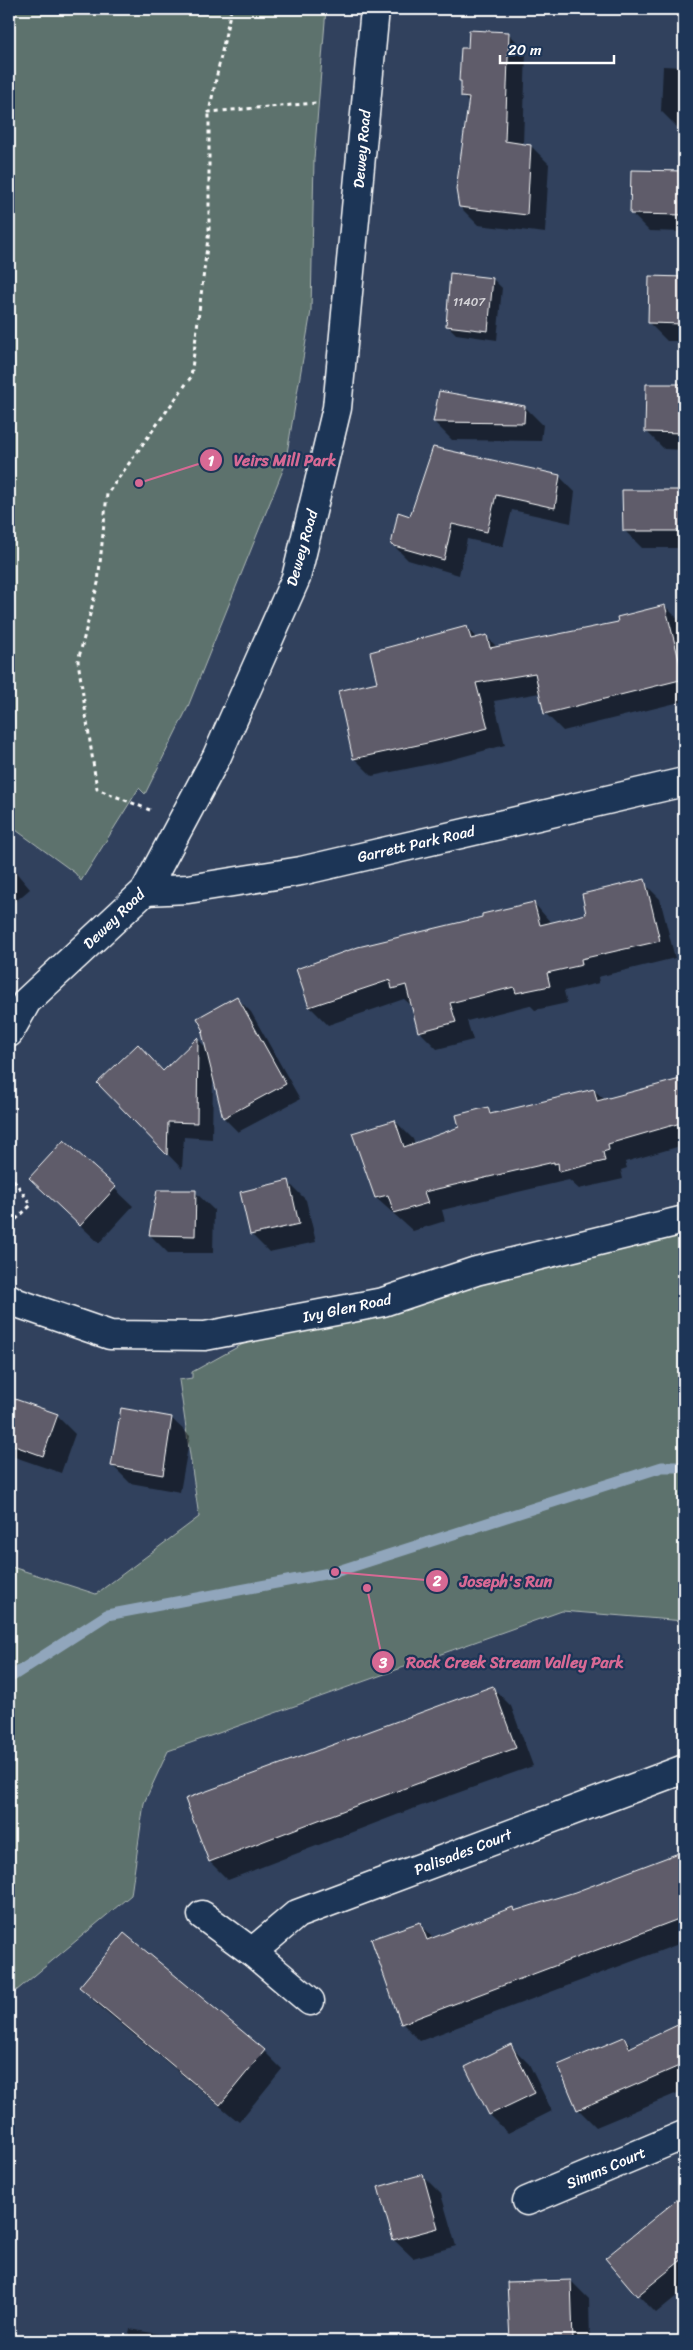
<svg xmlns="http://www.w3.org/2000/svg" width="693" height="2350" viewBox="0 0 693 2350" font-family="Sriracha,sans-serif">
	<style>
		.green { fill: #5d726d; stroke: #aeb8b6 }
		.shadow { fill: #0007 }
		.lines { fill: none; stroke-linecap: round; stroke-linejoin: round }
		.stream { stroke: #91a6bc; stroke-width: 11 }
		.building { fill: #5f5c6a; stroke: #fff }
		.minor-casing { stroke: #fff; stroke-width: 31 }
		.path { stroke: #fff; stroke-width: 3; stroke-dasharray: 4 4; stroke-linecap: butt }
		.minor { stroke: #1d3557; stroke-width: 28 }
		.labels { text-anchor: middle; stroke-width: 4.5; stroke-linejoin: round; paint-order: stroke }
		.number-label { font-size: 12px; fill: #d7d6da }
		.street-label { font-size: 15px; fill: #fff; stroke: #1d3557 }
		.leader { fill: none; stroke: #d76994; stroke-width: 2 }
		.callout-dot { fill: #d76994; stroke: #1d3557; stroke-width: 2 }
		.mark-label { font-size: 15px; text-anchor: middle; font-weight: bold; fill: #fff }
		.callout-label { font-size: 16px; text-anchor: middle; font-weight: bold; fill: #d76994; stroke: #1d3557; stroke-width: 4.5; stroke-linejoin: round; paint-order: stroke }
	</style>
	<rect width="100%" height="100%" fill="#31415d"/>
	<filter id="ink" filterUnits="userSpaceOnUse"><feTurbulence type="fractalNoise" baseFrequency=".02" numOctaves="2"/><feDisplacementMap in="SourceGraphic" scale="10" xChannelSelector="R" yChannelSelector="G"/><feConvolveMatrix kernelMatrix="1 2 1 2 8 2 1 2 1" color-interpolation-filters="sRGB"/></filter>
	<g filter="url(#ink)">
		<g class="green">
			<path d="M9,9H326L314,159L311,311L285,465L187,709L145,794L139,788L81,881L75,873L9,825Z"/>
			<path d="M684,1220V1621L562,1611L168,1751L144,1803L131,1895L10,1996L9,1566L96,1594L199,1517L179,1380L192,1378V1372L285,1321Z"/>
		</g>
		<g class="shadow">
			<path d="M508,33L526,51L523,145L531,146L549,164L545,233L478,225L460,207L469,103L463,96V83L461,81L469,50Z"/>
			<path d="M663,66L684,67V129H679L661,111Z"/>
			<path d="M632,171L684,173V232L649,231L631,213Z"/>
			<path d="M650,277L684,278V341H667L649,323Z"/>
			<path d="M493,279L502,288L497,340L456,334L447,325Z"/>
			<path d="M647,385L684,386V450L664,449L646,431Z"/>
			<path d="M525,407L543,425L541,441L452,440L434,422Z"/>
			<path d="M559,476L575,492L571,523L512,510L503,547L467,539L459,575L408,560L392,544L411,517Z"/>
			<path d="M684,491V548H642L624,530L623,492Z"/>
			<path d="M665,606L683,624L684,629V701L563,731L545,713L540,693L494,701L505,745L450,760L372,776L354,758L378,683L467,627L478,639L486,636L498,648L620,623Z"/>
			<path d="M9,864L30,889L9,907Z"/>
			<path d="M642,881L660,899L675,958L598,977L599,983L564,991L567,1003L535,1010L530,1005L467,1021L473,1040L437,1049L419,1031L412,1006L404,999L328,1025L310,1007L297,970L534,903L552,924L588,915Z"/>
			<path d="M236,997L251,1012L300,1099L238,1132L224,1118L213,1077L212,1139L184,1137L182,1169L99,1083L164,1072L198,1039L207,1049Z"/>
			<path d="M684,1079V1145L625,1162L627,1168L621,1170L623,1179L579,1189L569,1180L442,1210L445,1221L413,1231L376,1198L354,1134L395,1121L413,1139L415,1145L461,1127L488,1109L493,1114L594,1090L605,1100Z"/>
			<path d="M64,1141L133,1206L99,1243L30,1178Z"/>
			<path d="M288,1182L306,1200L316,1242L269,1252L251,1234Z"/>
			<path d="M195,1192L214,1210L213,1253H168L150,1235Z"/>
			<path d="M9,1399L57,1416L75,1434L61,1473L9,1455Z"/>
			<path d="M171,1418L190,1436L180,1492L130,1483L112,1465Z"/>
			<path d="M493,1688L511,1706L533,1766L407,1811L228,1880L210,1862Z"/>
			<path d="M684,1851V1942L420,2041L402,2023L419,1924L434,1939L512,1909L516,1912L576,1894Z"/>
			<path d="M124,1935L264,2051L282,2069L239,2122L98,2005L80,1987Z"/>
			<path d="M684,2024V2096L680,2092L596,2127L578,2109L624,2038L633,2048Z"/>
			<path d="M511,2046L529,2064L552,2111L508,2133L490,2115Z"/>
			<path d="M423,2176L441,2194L456,2246L413,2258L394,2240L380,2187Z"/>
			<path d="M684,2195V2290L656,2313L638,2295L607,2258Z"/>
			<path d="M571,2281L589,2299L590,2341H511L509,2284Z"/>
			<path d="M130,2329L191,2340L192,2341H127Z"/>
		</g>
		<g class="lines">
			<path class="stream" d="M9,1678L107,1615L335,1572L662,1467H684"/>
		</g>
		<g class="building">
			<path d="M469,30L509,32L505,141L531,145L527,215L459,207L456,189L469,98L461,97V81H459L461,48H468Z"/>
			<path d="M631,170L684,171V215L630,214Z"/>
			<path d="M450,273L493,278L488,331L446,326Z"/>
			<path d="M649,276L684,277V324L648,323Z"/>
			<path d="M646,384H684V433L645,432Z"/>
			<path d="M439,391L525,406L524,423L433,422Z"/>
			<path d="M433,447L560,475L555,508L496,495L487,532L452,524L444,560L391,545L398,512L410,516Z"/>
			<path d="M622,490H684V531H623Z"/>
			<path d="M665,605L684,679L544,714L535,673L476,683L488,728L432,742L353,759L338,691L377,682L370,652L467,626L471,639L487,635L490,648L618,622L617,617Z"/>
			<path d="M645,879L660,941L581,959L582,965L547,973L550,986L516,993L514,987L450,1003L456,1022L418,1032L406,985L392,989L390,980L309,1007L296,969L358,947L482,917V914L534,902L540,925L586,914L582,894Z"/>
			<path d="M237,996L286,1084L223,1118L202,1033L204,1031L197,1018Z"/>
			<path d="M198,1037L197,1123L168,1122L167,1155L97,1083L138,1044L163,1071Z"/>
			<path d="M684,1078V1122L608,1144L609,1150L603,1152L605,1161L559,1172L558,1163L554,1164V1162L424,1192L428,1203L394,1213L388,1195L375,1198L352,1133L395,1120L404,1147L459,1127L456,1115L488,1107L490,1114L594,1089L597,1101Z"/>
			<path d="M64,1140L116,1187L80,1226L29,1178Z"/>
			<path d="M289,1180L299,1224L250,1235L240,1192Z"/>
			<path d="M157,1190H196L195,1236L149,1235Z"/>
			<path d="M9,1397L58,1414L43,1456L9,1444Z"/>
			<path d="M121,1408L172,1417L163,1475L111,1466Z"/>
			<path d="M493,1686L516,1748L350,1808L209,1862L185,1799Z"/>
			<path d="M684,1851V1917L401,2024L371,1939L420,1922L427,1940L513,1907L514,1911L575,1892Z"/>
			<path d="M124,1933L265,2050L220,2105L79,1987Z"/>
			<path d="M684,2022V2064L577,2110L558,2065L624,2037L629,2048Z"/>
			<path d="M511,2044L535,2093L489,2115L465,2067Z"/>
			<path d="M423,2174L438,2228L393,2240L378,2187Z"/>
			<path d="M684,2194V2258L637,2296L605,2258Z"/>
			<path d="M571,2280L573,2341H510L507,2282Z"/>
		</g>
		<g class="lines">
			<g class="minor-casing">
				<g id="minor">
					<path d="M145,891L188,889L301,871L684,782"/>
					<path d="M9,1033L27,1001L145,891L217,756L296,578L337,408L375,9"/>
					<path d="M9,1298L17,1303L110,1335L205,1336L383,1302L476,1271L684,1220"/>
					<path d="M202,1915L252,1952L310,2001"/>
					<path d="M252,1952L297,1914L684,1769"/>
					<path d="M527,2201L684,2135"/>
				</g>
			</g>
			<g class="path">
				<path d="M231,9L209,112L316,103"/>
				<path d="M150,810L97,789L78,661L98,583L107,494L191,377L209,230V112"/>
				<path d="M9,1173L31,1205L9,1226"/>
			</g>
			<use href="#minor" class="minor"/>
		</g>
	</g>
	<g class="labels">
		<g class="number-label">
			<text x="469" y="306">11407</text>
		</g>
		<g class="street-label">
			<text transform="translate(362 149) rotate(-85)" y="5">Dewey Road</text>
			<text transform="translate(302 548) rotate(-74)" y="5">Dewey Road</text>
			<text transform="translate(416 844) rotate(-13)" y="5">Garrett Park Road</text>
			<text transform="translate(114 919) rotate(-44)" y="5">Dewey Road</text>
			<text transform="translate(347 1308) rotate(-12)" y="5">Ivy Glen Road</text>
			<text transform="translate(463 1852) rotate(-21)" y="5">Palisades Court</text>
			<text transform="translate(606 2168) rotate(-23)" y="5">Simms Court</text>
		</g>
	</g>
	<path class="leader" d="M139 483L211 460M335 1572L437 1581M367 1588L383 1662"/>
	<g class="callout-dot">
		<circle cx="139" cy="483" r="5"/>
		<circle cx="335" cy="1572" r="5"/>
		<circle cx="367" cy="1588" r="5"/>
		<circle cx="211" cy="460" r="12"/>
		<circle cx="437" cy="1581" r="12"/>
		<circle cx="383" cy="1662" r="12"/>
	</g>
	<g class="mark-label">
		<text x="211" y="466">1</text>
		<text x="437" y="1586">2</text>
		<text x="383" y="1668">3</text>
	</g>
	<g class="callout-label">
		<text x="285" y="466">Veirs Mill Park</text>
		<text x="506" y="1587">Joseph's Run</text>
		<text x="515" y="1668">Rock Creek Stream Valley Park</text>
	</g>
	<rect width="693" height="2350" fill="none" stroke="#1d3557" stroke-width="30"/>
	<rect x="15" y="15" width="663" height="2320" fill="none" stroke="#fff" stroke-width="2" filter="url(#ink)"/>
	<path d="M500 55v8h114v-8" fill="none" stroke="#ffffff" stroke-width="2.5"/>
	<text x="508" y="55" font-size="15" fill="#ffffff" stroke="#1d3557" stroke-width="4" paint-order="stroke">20 m</text>
</svg>
